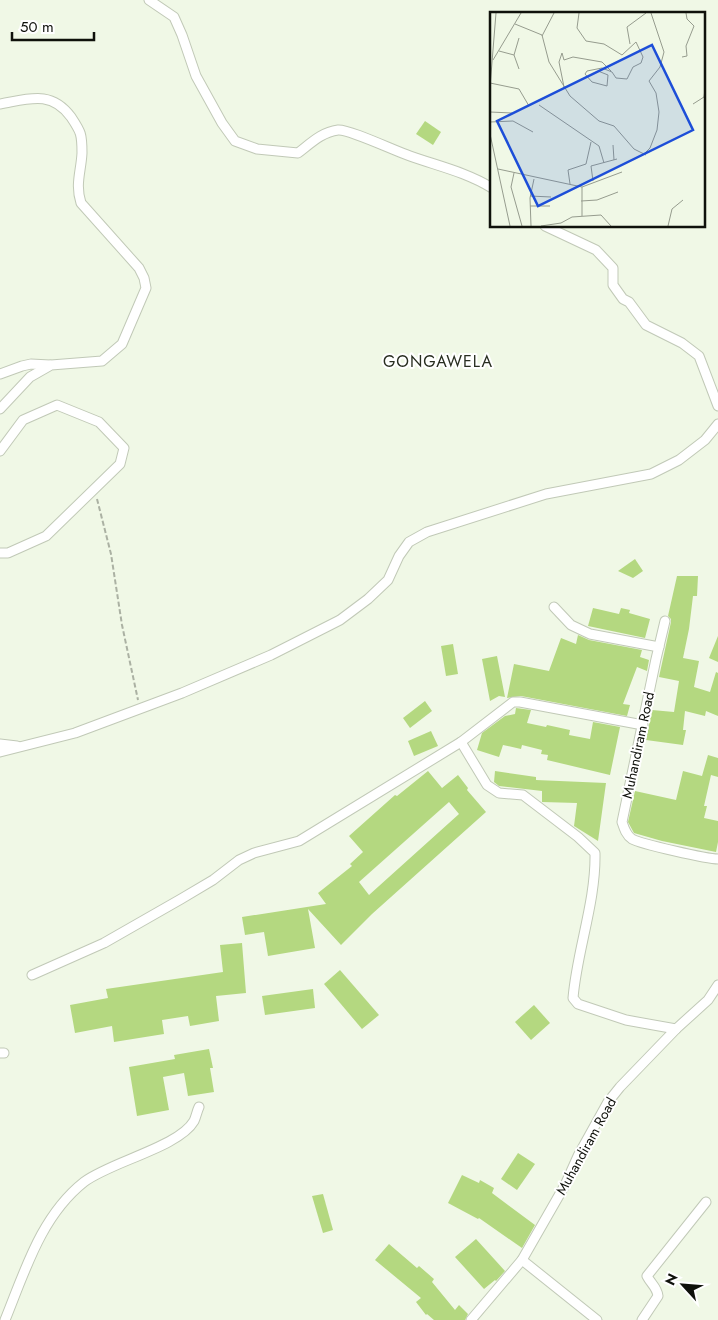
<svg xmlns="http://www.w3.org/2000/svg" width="718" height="1320" viewBox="0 0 718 1320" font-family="Jost,sans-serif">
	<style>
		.building { fill: #b4d880; fill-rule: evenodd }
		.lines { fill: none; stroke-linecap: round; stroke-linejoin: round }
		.street-casing { stroke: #c1c9b7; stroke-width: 11 }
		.path { stroke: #abb1a3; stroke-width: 2; stroke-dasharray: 5 2.5; stroke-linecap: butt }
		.street { stroke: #fff; stroke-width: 9 }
		.labels { text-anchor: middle; stroke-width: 4; stroke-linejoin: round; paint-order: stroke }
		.street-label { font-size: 14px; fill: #0f110b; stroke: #fff }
		.quarter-label { font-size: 16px; letter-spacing: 1px; fill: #282e20; stroke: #fff }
		.inset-road { fill: none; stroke: #969c8e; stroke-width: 1 }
		.view { fill: #1d4ed8; fill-opacity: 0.15; stroke: #1d4ed8; stroke-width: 2.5 }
		.inset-edge { fill: none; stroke: #0f110b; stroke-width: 2.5 }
	</style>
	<rect width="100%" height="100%" fill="#f0f8e6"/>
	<g class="building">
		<path d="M425,121L441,132L433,145L416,134Z"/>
		<path d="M635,559L643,571L633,578L618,571Z"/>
		<path d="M677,576H698L697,596H693L689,629L683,658L699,661L694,687L710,692L716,672L718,673V716L706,711L705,716L685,711L683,730H686L683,745L646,740L652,710L674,712L679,681L659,677L671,622V619L668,616Z"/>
		<path d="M593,608L619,614L621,608L630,610L629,613L650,619L645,638L588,626Z"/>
		<path d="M578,635L589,640L642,650L640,657L649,660L647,671L637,667L623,704L630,705L627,716L521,696L507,698L514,664L549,671L561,638L576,644Z"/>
		<path d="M718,636V662L709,658Z"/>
		<path d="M453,644L458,674L446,676L441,646Z"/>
		<path d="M497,656L505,697L499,696L490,701L482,659Z"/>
		<path d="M425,701L432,711L410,728L403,718Z"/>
		<path d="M516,708L531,710L527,723L546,727L547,725L570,730L569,735L590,739L593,722L620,727L610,775L547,760L548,755L541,754L542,750L522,745L521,749L503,745L499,757L477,750L482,733L505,716L515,714Z"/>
		<path d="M431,731L438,746L414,756L408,741Z"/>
		<path d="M708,755L718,758V777L711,775L704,806H707L704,818L718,821V842L716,852L662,841L634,833L628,822L635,791L676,800L683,771L702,776Z"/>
		<path d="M428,771L442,788L458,775L468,788L467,790L486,812L372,914L341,945L308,909L315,948L268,956L264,932L245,935L242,917L326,904L318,893L352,866L350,864L363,852L349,836L395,795L397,796ZM449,802L459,814L369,895L359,882Z"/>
		<path d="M495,771L536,777V780L606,783L598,841L574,826L577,803L542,802V791L499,786L494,782Z"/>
		<path d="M242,943L246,993L216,996L219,1021L190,1026L188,1016L162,1020L164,1034L114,1042L112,1026L75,1033L70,1005L108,998L106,989L223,972L220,945Z"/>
		<path d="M340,970L379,1015L362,1029L324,984Z"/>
		<path d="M313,989L315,1008L265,1015L262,996Z"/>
		<path d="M534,1005L550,1023L531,1040L515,1022Z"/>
		<path d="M209,1049L213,1068H210L214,1092L188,1096L184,1073L163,1077L169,1110L137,1116L129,1067L175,1059L174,1055Z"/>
		<path d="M518,1153L535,1164L517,1190L501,1179Z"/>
		<path d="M462,1175L479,1183L480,1180L494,1188L492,1193L535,1225L522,1248L479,1218L478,1219L448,1203Z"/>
		<path d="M323,1194L333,1230L323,1233L312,1196Z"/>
		<path d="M476,1239L505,1271L496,1281L495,1280L484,1289L455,1257Z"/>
		<path d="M389,1244L417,1268L419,1266L434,1279L432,1282L455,1310L459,1305L468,1314L465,1320H434L427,1314L426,1315L416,1302L421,1298L375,1260Z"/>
	</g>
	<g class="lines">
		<g class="street-casing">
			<g id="street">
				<path d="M149,0L174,17L182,35L196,76L222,123L235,141L257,149L298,153C311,143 322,132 338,130C349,129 395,151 410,156C438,166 466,172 492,188"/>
				<path d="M0,104C29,99 51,90 71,117C81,132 82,134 82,153C81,172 75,184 81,203L139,268L144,278L146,288L122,344L102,361L51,365L30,377L0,409"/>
				<path d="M545,226L596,250L613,268V285L623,299L629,302L646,325L682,343L699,356L718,406"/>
				<path d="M0,374L22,366L31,364L50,365"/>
				<path d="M0,451L23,420L57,405L99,422L124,448L120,464L46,536L8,553H0"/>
				<path d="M554,607L571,625L590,634L659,647"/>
				<path d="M665,621L656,659L622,822C624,828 626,835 632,839C641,844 707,859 718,859"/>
				<path d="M461,742L487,785L499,793L523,795L578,837L595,853C596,902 577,950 573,998L578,1004L626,1020L676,1029"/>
				<path d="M0,744L17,746"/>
				<path d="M0,752L75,733L182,693L271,655L340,620L368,599L388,580L399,556L409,542L427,532L546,494L651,474L679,460L705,440L718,424"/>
				<path d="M32,975L104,943L181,899L213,880L239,860L254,853L299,841L461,742L513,702H520L643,725"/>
				<path d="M0,1053H4"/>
				<path d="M522,1260L597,1320"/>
				<path d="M5,1320C25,1271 41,1216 84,1182C110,1162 179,1147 194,1121C196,1117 197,1111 199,1107"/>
				<path d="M471,1320L522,1260L565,1185L578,1156L608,1102L620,1087L676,1029L708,1000L718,985"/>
				<path d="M642,1320L658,1296C657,1287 651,1284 647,1276L706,1202"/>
			</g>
		</g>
		<path class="path" d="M97,499L111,554L122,625L138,700"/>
		<use href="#street" class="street"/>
	</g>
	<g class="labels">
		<g class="street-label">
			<text transform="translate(638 745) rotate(-78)" y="5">Muhandiram Road</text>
			<text transform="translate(586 1146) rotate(-61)" y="5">Muhandiram Road</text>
		</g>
		<g class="quarter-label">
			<text x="438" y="367">GONGAWELA</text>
		</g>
	</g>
	<g transform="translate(490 12)">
		<rect width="215" height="215" fill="#f0f8e6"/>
		<path class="inset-road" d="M89,1L87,16L96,29L114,32L132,43L146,30L153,45L151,51L143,55L137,67L126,66L122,60L112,56L97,59L95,62L102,70L117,74L118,63L108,59M25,12L52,23L59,50L80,84L109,109L124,114L144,137L156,143M52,24L64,1M29,26L24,43L29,57M140,32L137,15L156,1M9,39L24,43M192,45L197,44L196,34L204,14L197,7L196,1M3,48L31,1M0,71L29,77L39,94M0,75L6,1M74,75L69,50L72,41L74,48L83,45L112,50L121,59M203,92L214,85L215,77M49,93L109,134L114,151M0,100L22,101M0,110L23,109L43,120M0,122L20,214M123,133L124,148M154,142L160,136L167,118L169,100L166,81L159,69L170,55L174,40L161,1M8,157L92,175L132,160M24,161L21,175L32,214M103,169L101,154L127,147M80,172L78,158L96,152L101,130M40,184L61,185M91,189L107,188L128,180M40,194H60M92,204V175M41,214L40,186L44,167M51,214L71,211L82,205L111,203L121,214M178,214L182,197L193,188"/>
		<path class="view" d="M162,33L203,118L48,194L7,109Z"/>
		<rect width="215" height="215" class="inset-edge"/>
	</g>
	<g transform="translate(683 1285) rotate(296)" stroke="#ffffff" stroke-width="4" paint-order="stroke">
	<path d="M0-4L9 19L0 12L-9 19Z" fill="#0f110b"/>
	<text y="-8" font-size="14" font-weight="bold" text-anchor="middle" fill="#0f110b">N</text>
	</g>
	<path d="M12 32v8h82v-8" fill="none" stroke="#0f110b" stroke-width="2.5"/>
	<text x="20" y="32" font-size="15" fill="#0f110b" stroke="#ffffff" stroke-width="4" paint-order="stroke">50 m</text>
</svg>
